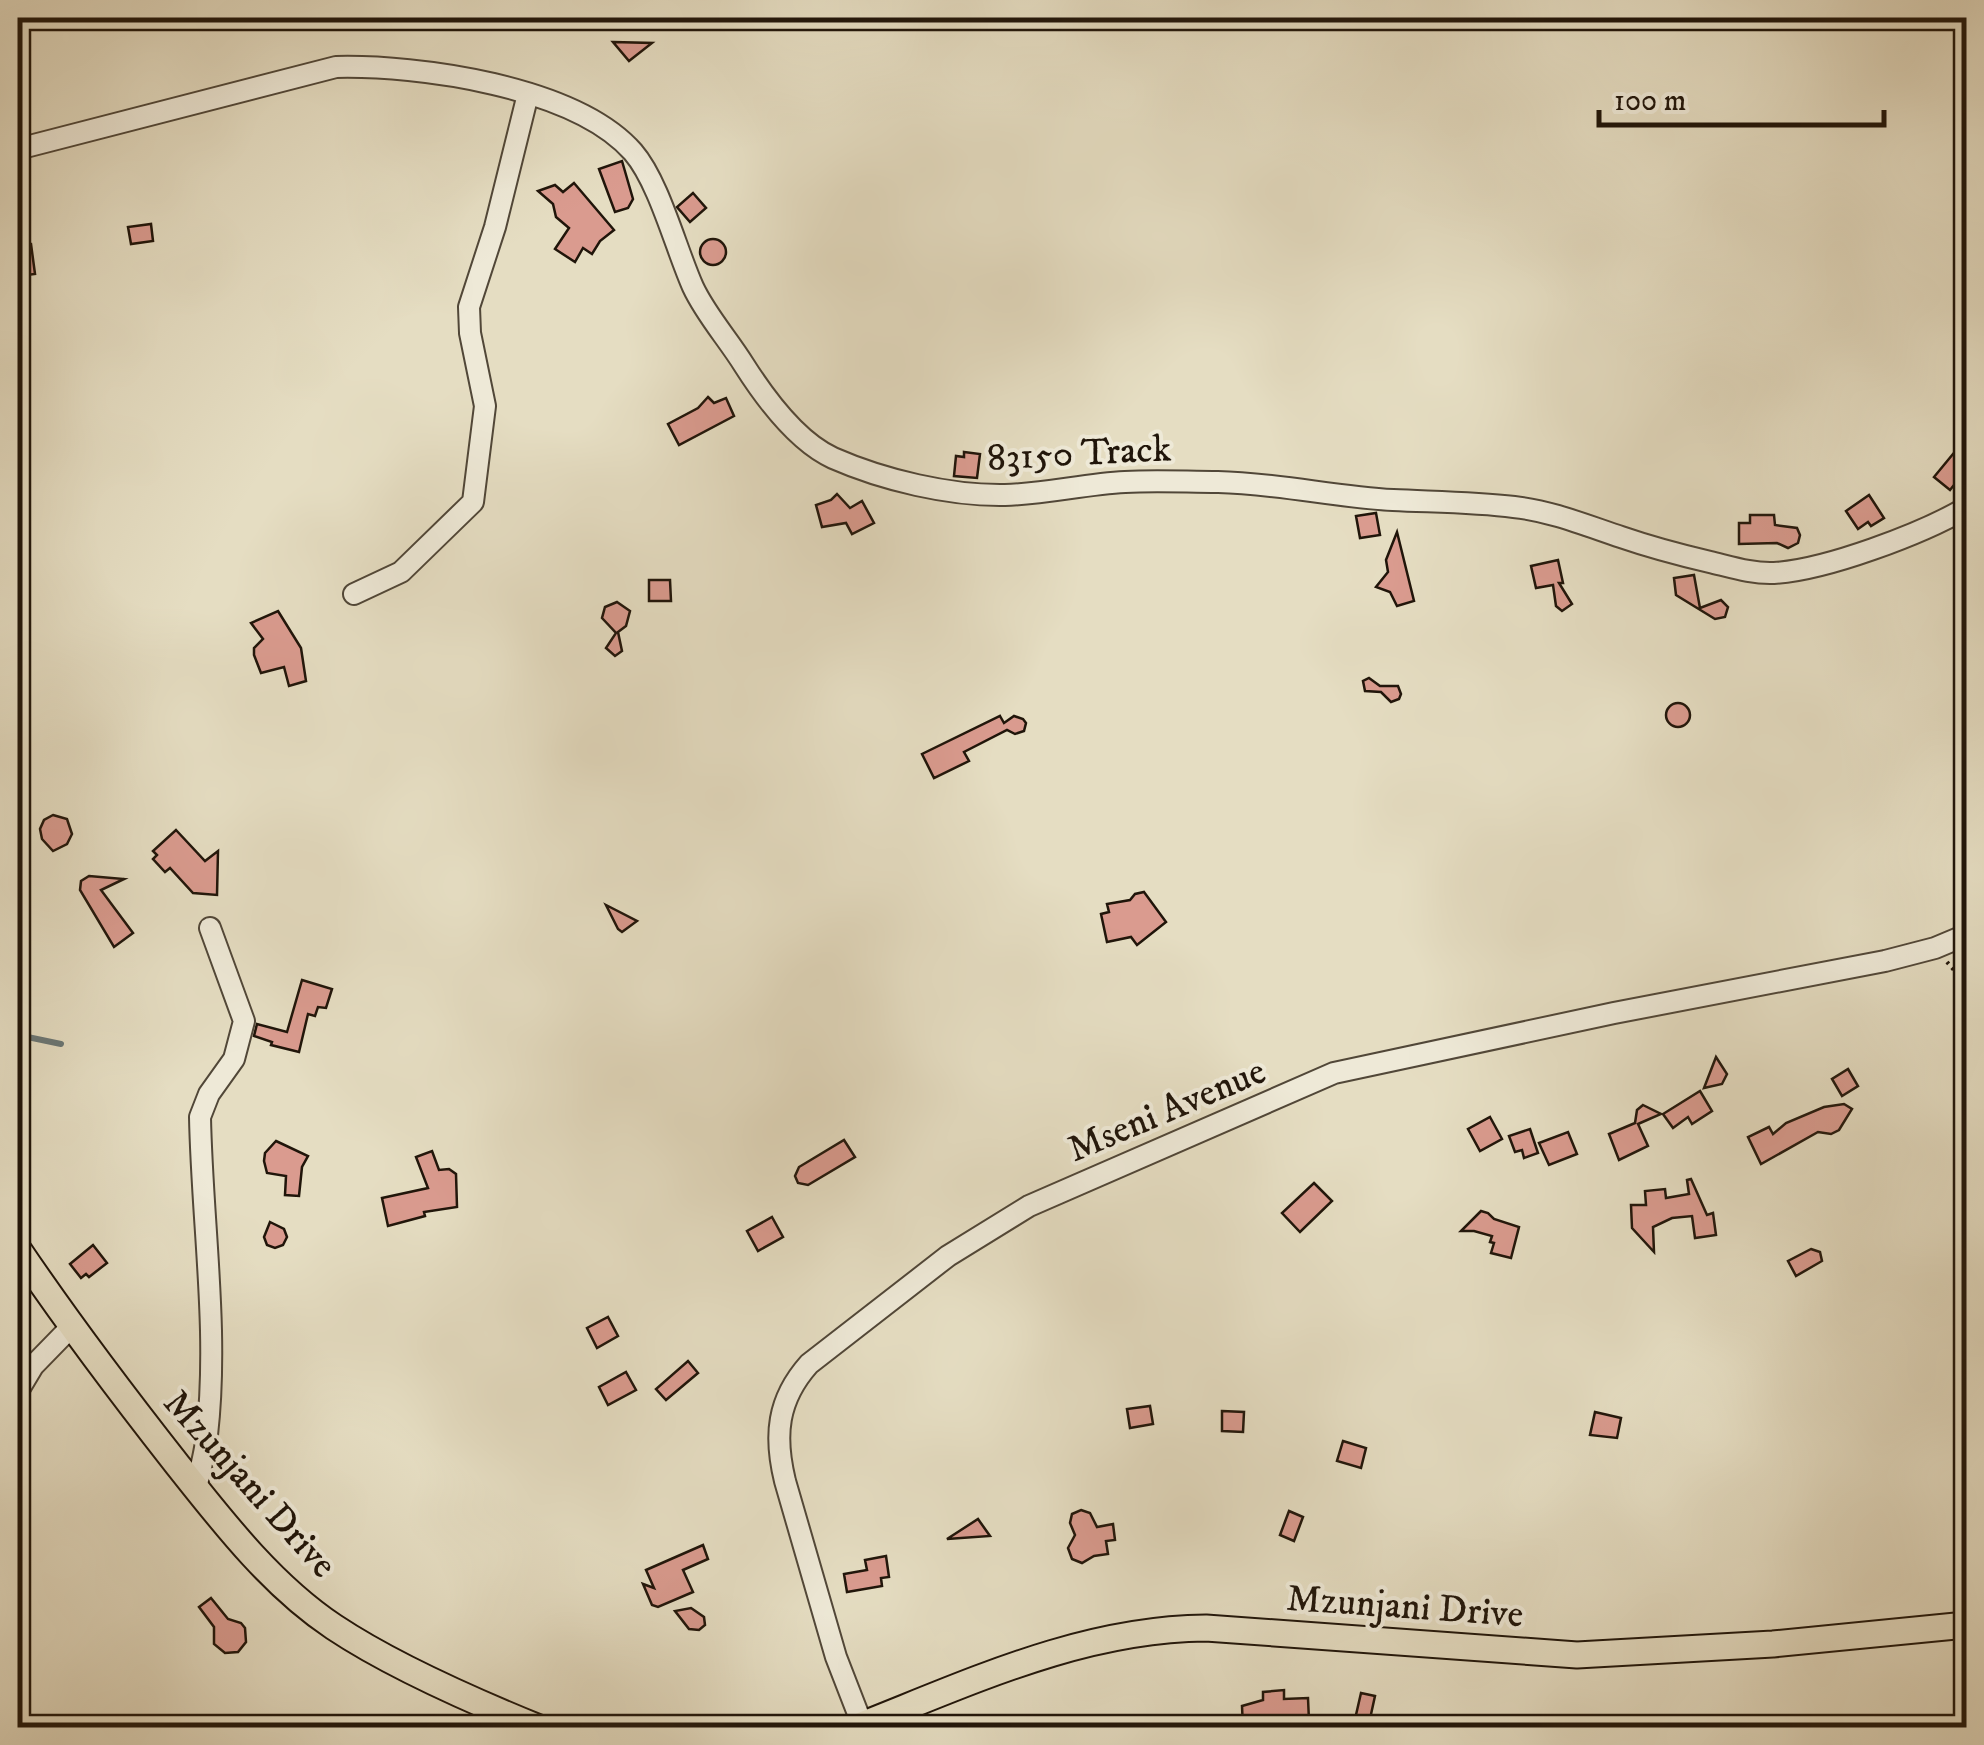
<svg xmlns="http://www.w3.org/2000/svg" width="1984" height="1745" viewBox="0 0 1984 1745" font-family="'IM FELL DW Pica',serif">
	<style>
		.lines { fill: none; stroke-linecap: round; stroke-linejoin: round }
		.stream { stroke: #6a7776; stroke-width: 6 }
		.building { fill: #da9b8f; stroke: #20150a; stroke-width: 2.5 }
		.minor-casing { stroke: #514738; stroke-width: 24 }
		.major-casing { stroke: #20150a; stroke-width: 29 }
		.path { stroke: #20150a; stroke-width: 4; stroke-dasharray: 2.5 5; stroke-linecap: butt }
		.minor { stroke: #eee9d7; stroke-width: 20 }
		.major { stroke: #e5ddc2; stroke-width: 25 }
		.labels { text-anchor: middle; stroke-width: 8; stroke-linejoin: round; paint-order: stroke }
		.street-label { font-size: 38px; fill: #20150a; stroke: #eee9d7 }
	</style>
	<rect width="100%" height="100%" fill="#e5ddc2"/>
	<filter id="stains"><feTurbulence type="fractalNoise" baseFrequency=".002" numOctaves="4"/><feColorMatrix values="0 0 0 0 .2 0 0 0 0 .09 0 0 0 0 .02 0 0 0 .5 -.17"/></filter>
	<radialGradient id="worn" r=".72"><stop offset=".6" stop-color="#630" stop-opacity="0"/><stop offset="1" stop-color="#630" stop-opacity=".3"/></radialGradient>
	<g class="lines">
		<path class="stream" d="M18,1035L61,1044"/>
	</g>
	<g class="building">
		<path d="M613,42L652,43L629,61Z"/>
		<path d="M622,161L633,199L628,208L615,212L599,169Z"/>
		<path d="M574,183L614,230L600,241L592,254L583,248L575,262L555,249L569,228L556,217L553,204L538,191L555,185L563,192Z"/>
		<path d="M693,193L706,208L690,222L677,207Z"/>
		<path d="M151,224L153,241L131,244L128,227Z"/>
		<circle cx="713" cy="252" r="13"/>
		<path d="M31,244L35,274L18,276V245Z"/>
		<path d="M708,397L714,403L726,398L734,416L679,445L668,424L698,408Z"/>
		<path d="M964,452L980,454L977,478L954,476L956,456L964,457Z"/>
		<path d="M1953,454L1966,465V487L1958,480L1950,490L1934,477Z"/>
		<path d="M837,494L850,508L862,501L874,523L852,534L846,523L822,527L816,505L831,500Z"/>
		<path d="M1869,495L1884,518L1871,526L1868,522L1858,529L1846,511Z"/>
		<path d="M1376,513L1380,535L1360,538L1356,516Z"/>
		<path d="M1750,515H1774L1775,525L1797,528L1800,535L1798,543L1788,548L1777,543L1739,544V523H1750Z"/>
		<path d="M1397,532L1414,601L1397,606L1390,592L1376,587L1388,572L1386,560Z"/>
		<path d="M1558,560L1563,583H1559L1572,604L1562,611L1556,606L1553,585L1536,588L1531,566Z"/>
		<path d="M1694,575L1700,608L1721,600L1728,607L1725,617L1715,619L1676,595L1674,578Z"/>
		<path d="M649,580H670L671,601H649Z"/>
		<path d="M617,602L630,611L626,626L618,632L622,651L615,656L606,648L616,633L602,618L605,607Z"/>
		<path d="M278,611L301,648L306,681L289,686L284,667L261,673L254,655V648L263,639L251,623Z"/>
		<path d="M1369,678L1380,686H1398L1401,694L1399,699L1391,702L1381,692L1365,691L1363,681Z"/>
		<circle cx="1678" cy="715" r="12"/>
		<path d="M1000,716L1004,723L1014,716L1023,719L1026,723L1024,731L1015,734L1007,730L964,752L969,761L934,778L922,754Z"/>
		<path d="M53,815L67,819L72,834L67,844L53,851L42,839L40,829L44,820Z"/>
		<path d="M176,830L205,861L218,851L217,895L193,893L170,868L165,872L153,859L157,855L153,851Z"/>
		<path d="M89,876L124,879L101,890L133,933L114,947L80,890L81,881Z"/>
		<path d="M1144,892L1166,922L1137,945L1131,937L1107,942L1101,914L1109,912L1107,904L1130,900L1135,894Z"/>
		<path d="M606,905L637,921L622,932L618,929Z"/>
		<path d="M302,980L332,989L326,1008L318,1007L315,1016L308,1014L299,1052L271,1045L272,1042L254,1036L257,1024L287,1032Z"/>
		<path d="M1716,1057L1727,1074L1722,1084L1704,1088Z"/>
		<path d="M1848,1069L1858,1086L1842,1096L1832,1079Z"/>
		<path d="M1700,1091L1712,1111L1692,1124L1688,1117L1673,1128L1663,1114Z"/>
		<path d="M1844,1104L1852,1109L1839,1130L1831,1134L1818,1132L1761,1164L1748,1137L1769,1127L1773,1134L1786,1123L1824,1107Z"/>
		<path d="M1643,1105L1661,1114L1638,1124L1648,1146L1619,1160L1609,1134L1635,1123L1637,1110Z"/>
		<path d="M1490,1117L1502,1139L1480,1151L1468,1129Z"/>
		<path d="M1530,1129L1538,1153L1524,1158L1522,1150L1515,1152L1509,1136Z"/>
		<path d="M1568,1132L1577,1154L1549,1165L1539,1143Z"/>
		<path d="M844,1140L855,1157L808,1185L798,1183L795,1176L799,1167Z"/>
		<path d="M276,1141L308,1156L302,1167L299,1196L285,1195L286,1176L267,1173L264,1161L265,1153Z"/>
		<path d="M432,1151L439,1170L449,1169L456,1174L457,1207L424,1212L425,1216L388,1226L382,1198L428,1188L416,1157Z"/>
		<path d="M1691,1179L1707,1215L1713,1213L1716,1235L1695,1238L1692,1216L1672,1218L1653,1227L1654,1252L1632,1228L1631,1205H1646L1645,1191L1665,1189L1666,1198L1689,1194L1687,1180Z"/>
		<path d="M1314,1183L1332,1201L1300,1232L1282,1213Z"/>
		<path d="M1481,1211L1488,1213L1494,1219L1519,1227L1511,1258L1491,1253L1494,1243L1490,1242L1492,1236L1474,1231H1461Z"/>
		<path d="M772,1217L783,1237L758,1251L747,1231Z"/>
		<path d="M270,1222L284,1229L287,1237L283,1245L275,1248L267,1245L264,1237Z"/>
		<path d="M93,1245L107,1263L89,1277L86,1274L81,1278L70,1264Z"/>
		<path d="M1811,1249L1820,1252L1822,1261L1796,1276L1788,1261Z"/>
		<path d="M608,1317L618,1336L597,1348L587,1328Z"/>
		<path d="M688,1361L698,1373L666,1400L656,1389Z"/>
		<path d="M626,1372L636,1390L608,1405L599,1387Z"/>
		<path d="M1150,1406L1153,1424L1130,1428L1127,1409Z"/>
		<path d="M1222,1411L1244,1412L1243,1432L1222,1431Z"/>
		<path d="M1595,1412L1621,1418L1617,1438L1590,1435Z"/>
		<path d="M1343,1441L1366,1448L1361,1468L1337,1461Z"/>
		<path d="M1081,1510L1090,1513L1097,1527L1113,1524L1115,1540L1106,1541L1108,1554L1094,1556L1082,1563L1072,1559L1068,1548L1075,1535L1070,1523L1072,1514Z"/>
		<path d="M1289,1511L1303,1517L1294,1541L1280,1535Z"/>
		<path d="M978,1519L990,1536L947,1539Z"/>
		<path d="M703,1545L708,1559L683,1570L693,1592L658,1607L652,1605L643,1584L654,1588L646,1570Z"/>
		<path d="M886,1556L889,1577L881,1578L882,1586L847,1592L844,1574L867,1570L865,1560Z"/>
		<path d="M211,1598L228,1619L241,1623L245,1628L246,1642L238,1652L225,1653L214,1644V1627L199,1607Z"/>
		<path d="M691,1608L704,1617L705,1625L699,1630L689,1629L675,1611Z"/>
		<path d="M1284,1690V1699L1308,1698L1309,1721L1243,1728L1242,1706L1263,1700V1692Z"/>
		<path d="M1361,1693L1375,1696L1368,1728H1353Z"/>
	</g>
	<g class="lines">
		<g class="minor-casing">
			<g id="minor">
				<path d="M18,149L336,67C418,65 575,86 633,152C659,182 676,249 693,287C706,315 728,339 744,365C765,398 796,441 833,458C883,480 950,496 1005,495C1045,494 1085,484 1125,482C1156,480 1187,482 1218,482C1277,483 1335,497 1393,500C1434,502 1474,502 1514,507C1551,511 1585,525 1621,537C1650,547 1680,555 1710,562C1731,567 1753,574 1774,573C1826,570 1921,534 1966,508"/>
				<path d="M354,594L401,572L473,502L485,406L470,333L469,307L495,227L528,94"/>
				<path d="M18,1391L33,1366L71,1327"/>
				<path d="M196,1488C200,1471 205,1453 207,1435C219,1331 202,1222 200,1117L209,1094L234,1059L244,1021L210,928"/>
				<path d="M862,1724L836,1657L785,1481C774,1436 777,1400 809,1364L948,1256L1029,1206L1334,1073L1614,1013L1885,961L1935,948L1966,935"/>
			</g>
		</g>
		<g class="major-casing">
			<g id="major">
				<path d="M18,1249C68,1323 121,1393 176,1463C222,1521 271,1585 334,1627C391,1665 475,1702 539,1728"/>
				<path d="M854,1728C969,1683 1081,1629 1206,1628L1577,1655L1773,1644L1966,1625"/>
			</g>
		</g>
		<path class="path" d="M1947,962L1966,984"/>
		<use href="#minor" class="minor"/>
		<use href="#major" class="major"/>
	</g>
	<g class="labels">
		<g class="street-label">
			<text transform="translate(1079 452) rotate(-3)" y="13">83150 Track</text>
			<text transform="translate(1166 1109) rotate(-23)" y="13">Mseni Avenue</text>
			<text transform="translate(251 1483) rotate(48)" y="13">Mzunjani Drive</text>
			<text transform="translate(1405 1605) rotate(4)" y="13">Mzunjani Drive</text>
		</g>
	</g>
	<rect width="1984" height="1745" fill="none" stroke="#e5ddc2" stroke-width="60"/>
	<rect x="20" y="20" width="1944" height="1705" fill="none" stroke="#20150a" stroke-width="5"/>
	<rect x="30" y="30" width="1924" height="1685" fill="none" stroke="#20150a" stroke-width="2.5"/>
	<path d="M1599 110v15h285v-15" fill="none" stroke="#20150a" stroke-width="5"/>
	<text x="1614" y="110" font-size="30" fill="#20150a" stroke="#eee9d7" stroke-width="8" paint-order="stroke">100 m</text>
	<rect width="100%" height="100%" filter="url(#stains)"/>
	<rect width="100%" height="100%" fill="url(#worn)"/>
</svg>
